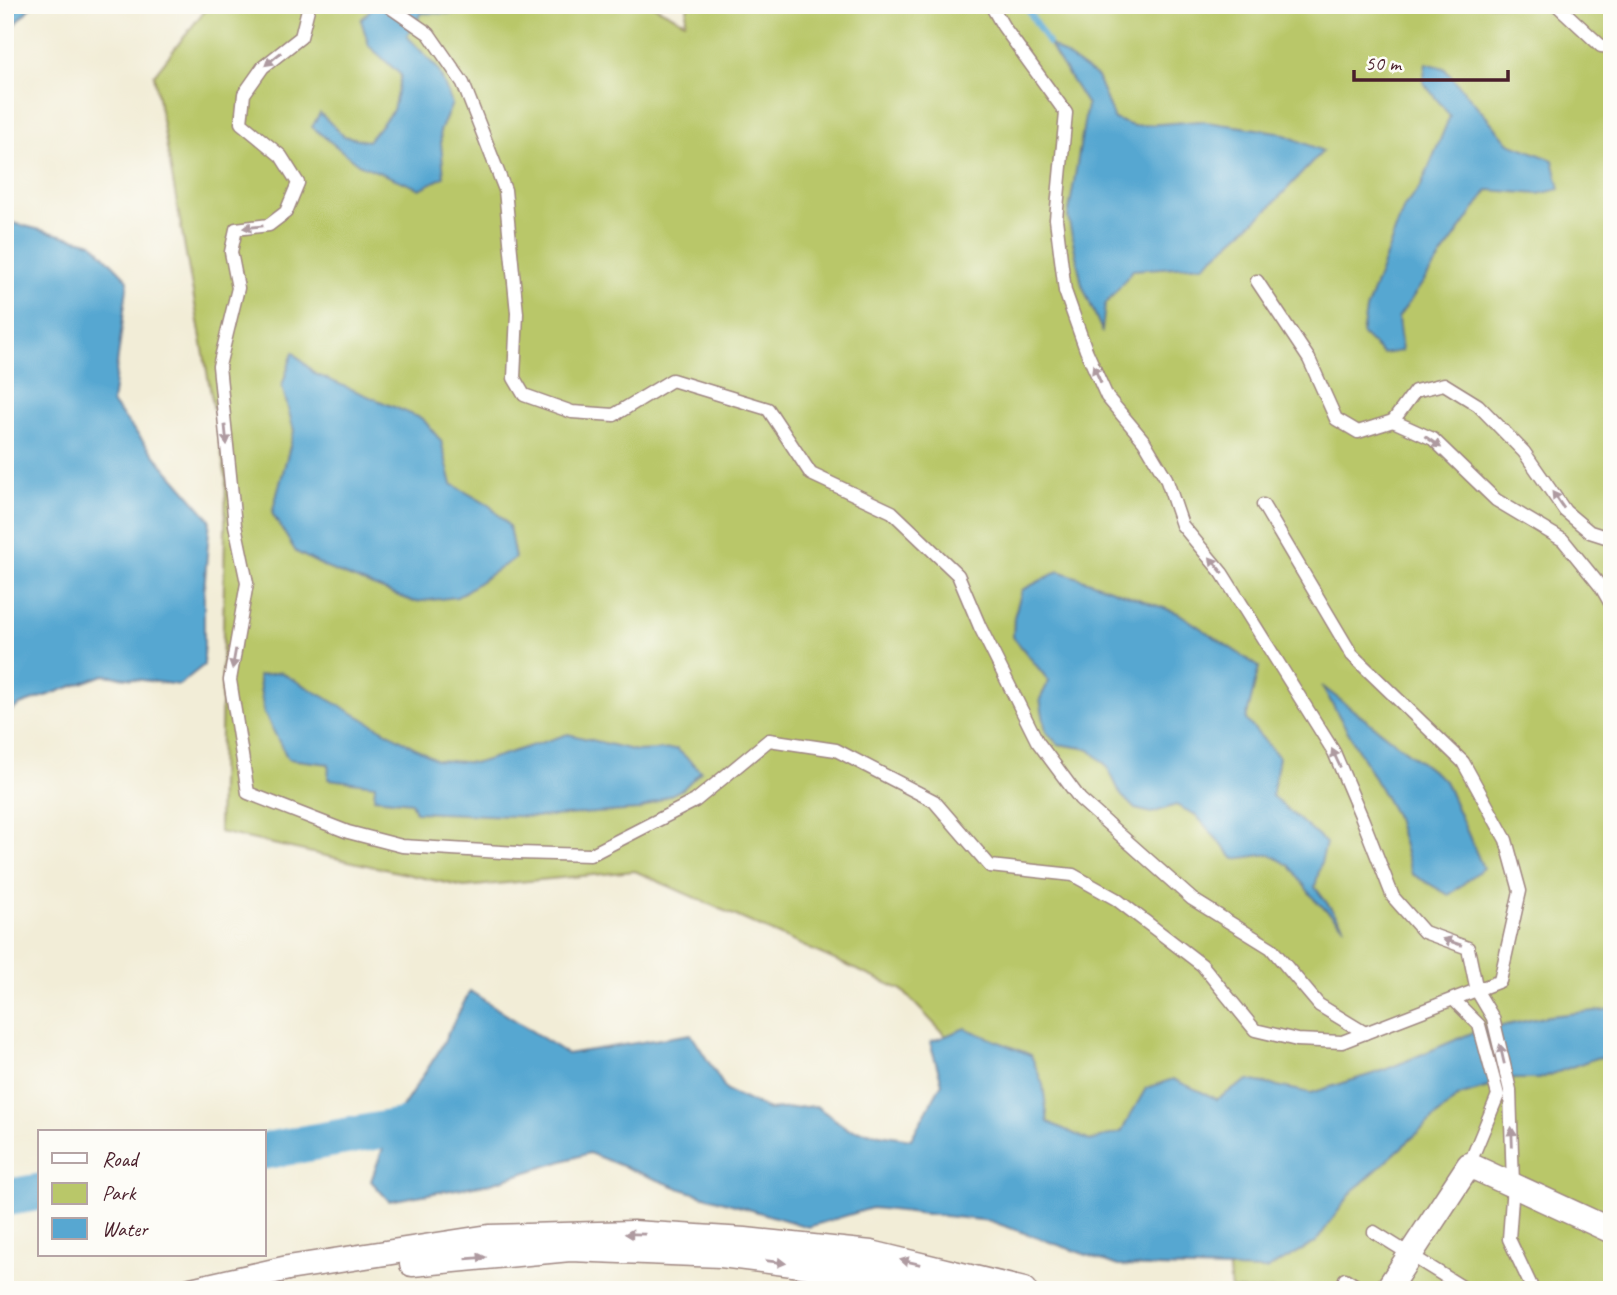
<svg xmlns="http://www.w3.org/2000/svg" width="1617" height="1295" viewBox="0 0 1617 1295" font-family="Caveat,sans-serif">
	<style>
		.green { fill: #b9c769; stroke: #82734a; stroke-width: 2 }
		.water { fill: #57a7d1; stroke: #50637e; stroke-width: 2 }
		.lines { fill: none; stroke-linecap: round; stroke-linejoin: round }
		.stream { stroke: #57a7d1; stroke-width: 6 }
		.river { stroke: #57a7d1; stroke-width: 37 }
		.lane-casing { stroke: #9e8681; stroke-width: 15 }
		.street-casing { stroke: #9e8681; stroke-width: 27 }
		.lane { stroke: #fff; stroke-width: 12 }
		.street { stroke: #fff; stroke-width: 24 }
		.oneway { fill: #ae9aa0 }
	</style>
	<rect width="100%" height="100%" fill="#fdfcf7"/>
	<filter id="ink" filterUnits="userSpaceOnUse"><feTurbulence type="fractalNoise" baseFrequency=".0143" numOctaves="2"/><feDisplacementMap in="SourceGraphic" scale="14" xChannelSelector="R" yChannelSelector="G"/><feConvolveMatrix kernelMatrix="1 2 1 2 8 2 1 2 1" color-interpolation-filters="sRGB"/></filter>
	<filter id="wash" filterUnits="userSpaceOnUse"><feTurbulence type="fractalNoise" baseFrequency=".00686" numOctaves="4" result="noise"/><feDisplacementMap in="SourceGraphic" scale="28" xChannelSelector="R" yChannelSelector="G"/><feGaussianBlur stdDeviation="1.57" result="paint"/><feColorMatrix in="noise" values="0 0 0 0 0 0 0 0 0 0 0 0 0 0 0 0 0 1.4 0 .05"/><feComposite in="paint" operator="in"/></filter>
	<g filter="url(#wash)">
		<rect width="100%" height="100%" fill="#f2edd7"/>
		<path class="green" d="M209,5H652L685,22L688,5H1612V1290H1231L1227,1252L1079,1176L902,990L635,871L464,887L219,832L226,478L154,75Z"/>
		<g class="water">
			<path d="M5,5H32L5,37Z"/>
			<path d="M374,5H467L460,14L422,13L407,36L438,69L452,104L440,131L444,177L420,189L358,164L312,127L320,113L344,136L368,141L393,110L401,75L369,46L361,20Z"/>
			<path d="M1048,43L1097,77L1114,119L1133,126L1199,121L1278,132L1323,151L1269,208L1204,265L1133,270L1105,305L1102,331L1082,285L1068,217L1087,105Z"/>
			<path d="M1426,63L1444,68L1509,143L1553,160L1560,189L1538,194L1488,190L1398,318L1402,351L1383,354L1362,334L1366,310L1404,207L1421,186L1450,116L1423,82Z"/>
			<path d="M5,221L92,243L128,280L112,403L156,457L210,519L204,591V665L179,685L104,675L20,705L5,715Z"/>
			<path d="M293,352L315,374L423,419L441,441L452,484L490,506L509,526L515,558L457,597L414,602L329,569L296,552L272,513L294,431L282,386Z"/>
			<path d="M1059,571L1178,613L1259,667L1246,720L1279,757L1272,796L1326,843L1315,887L1345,927L1314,899L1290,866L1270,854L1234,859L1196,815L1176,805L1152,813L1135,809L1121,795L1107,766L1089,749L1058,744L1046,732L1040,699L1049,681L1013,637L1014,617L1022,590Z"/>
			<path d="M280,672L437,760L477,763L568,734L636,751L677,749L701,771L683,789L639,810L538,817L415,812L411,802L374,798L375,785L328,779L329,764L288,759L264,713L258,676Z"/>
			<path d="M1322,686L1445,781L1483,868L1449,895L1412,874L1395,815Z"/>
			<path d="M470,991L567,1054L691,1034L727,1091L769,1110L816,1106L848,1129L911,1139L942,1083L930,1042L965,1028L1031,1055L1043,1085L1048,1122L1090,1141L1121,1132L1146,1088L1173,1079L1217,1099L1248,1080L1311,1093L1385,1070L1474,1032L1549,1016L1612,1009V1056L1596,1058L1539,1079H1514L1459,1096L1353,1191L1315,1243L1266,1270L1118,1266L990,1221L872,1208L808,1227L681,1189L589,1153L491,1183L389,1201L371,1181L392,1123L439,1051Z"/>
		</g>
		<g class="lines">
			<path class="stream" d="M1025,5L1048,43"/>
			<g class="river">
				<path d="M264,1151L439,1120"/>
				<path d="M5,1198L40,1192"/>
			</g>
		</g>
	</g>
	<g filter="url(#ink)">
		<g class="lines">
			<g class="lane-casing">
				<g id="lane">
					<path d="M309,5L301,37L263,67L244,94L241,123L281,156L298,183L286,212L269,225L236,229L231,252L238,288L219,366L235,525L247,583L230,680L248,793L348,832L402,846L518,853L590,855L695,801L769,740L836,750L934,801L990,866L1073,875L1116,899L1202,965L1255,1030L1297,1040L1342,1042L1365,1033L1319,1005L1271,948L1192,899L1080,799L1037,741L980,627L958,575L892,512L811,474L768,409L672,380L614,415L572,412L524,395L514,378L517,313L505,190L463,83L429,34L387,5"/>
					<path d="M991,5L1003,26L1066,113L1056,219L1065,291L1086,350L1107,397L1144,441L1166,478L1182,525L1222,573L1334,752L1362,818L1393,897L1424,932L1468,948L1477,991L1493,1018L1510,1090L1513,1185L1509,1239L1533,1290"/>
					<path d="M1557,5L1601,46L1612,47"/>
					<path d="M1257,281L1309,359L1336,419L1358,432L1393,421"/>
					<path d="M1263,505L1352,655L1463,762L1506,840L1520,891L1500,981L1365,1033"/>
					<path d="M1612,539L1590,532L1565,511L1524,452L1478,405L1444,384L1415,391L1393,421L1433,439L1496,500L1563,540L1601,587L1612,606"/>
					<path d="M1454,1000L1479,1025L1498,1095L1469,1165"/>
					<path d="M1374,1232L1467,1290"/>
					<path d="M1345,1279L1363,1290"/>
				</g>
			</g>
			<g class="street-casing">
				<g id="street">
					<path d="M412,1264L570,1249L721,1255L880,1275L937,1290"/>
					<path d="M191,1290L288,1268L489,1237L633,1233L745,1240L871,1253L1024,1290"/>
					<path d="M1387,1290L1469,1165L1612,1231"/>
				</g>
			</g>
			<use href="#lane" class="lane"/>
			<use href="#street" class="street"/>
		</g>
		<defs><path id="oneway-solid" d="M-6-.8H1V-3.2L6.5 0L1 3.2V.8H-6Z" transform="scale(1.75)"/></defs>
		<g class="oneway">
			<use href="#oneway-solid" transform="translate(273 59) rotate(141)"/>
			<use href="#oneway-solid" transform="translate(253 227) rotate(174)"/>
			<use href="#oneway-solid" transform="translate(1097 374) rotate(-114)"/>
			<use href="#oneway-solid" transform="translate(226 435) rotate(84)"/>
			<use href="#oneway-solid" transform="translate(1433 442) rotate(35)"/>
			<use href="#oneway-solid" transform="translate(1558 500) rotate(-125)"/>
			<use href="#oneway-solid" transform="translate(1216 565) rotate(-129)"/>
			<use href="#oneway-solid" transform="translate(234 659) rotate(100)"/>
			<use href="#oneway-solid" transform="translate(1336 758) rotate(-115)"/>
			<use href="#oneway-solid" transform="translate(1452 942) rotate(-161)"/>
			<use href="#oneway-solid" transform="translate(1502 1054) rotate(-103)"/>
			<use href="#oneway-solid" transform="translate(1512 1137) rotate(-92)"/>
			<use href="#oneway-solid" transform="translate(635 1234) rotate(-179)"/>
			<use href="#oneway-solid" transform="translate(476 1258) rotate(-5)"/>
			<use href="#oneway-solid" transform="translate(776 1262) rotate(7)"/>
			<use href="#oneway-solid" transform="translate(910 1262) rotate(-167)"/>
		</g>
	</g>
	<rect width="1617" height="1295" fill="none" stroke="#fdfcf7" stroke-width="28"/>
	<rect x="38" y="1130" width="228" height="126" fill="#fdfcf7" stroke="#b5a4a5" stroke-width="2"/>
	<rect x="52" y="1153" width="35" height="10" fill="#ffffff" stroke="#b5a4a5" stroke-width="2"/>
	<text x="102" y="1166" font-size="21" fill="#4a1f2b">Road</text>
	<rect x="52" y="1183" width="35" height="21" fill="#b9c769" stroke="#b5a4a5" stroke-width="2"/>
	<text x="102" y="1200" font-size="21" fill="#4a1f2b">Park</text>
	<rect x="52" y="1218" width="35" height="21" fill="#57a7d1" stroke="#b5a4a5" stroke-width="2"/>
	<text x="102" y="1236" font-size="21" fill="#4a1f2b">Water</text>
	<path d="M1354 70v10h154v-10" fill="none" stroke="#4a1f2b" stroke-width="3.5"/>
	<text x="1365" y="70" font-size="21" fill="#4a1f2b" stroke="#fdfcf7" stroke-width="5" paint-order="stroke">50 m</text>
</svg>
